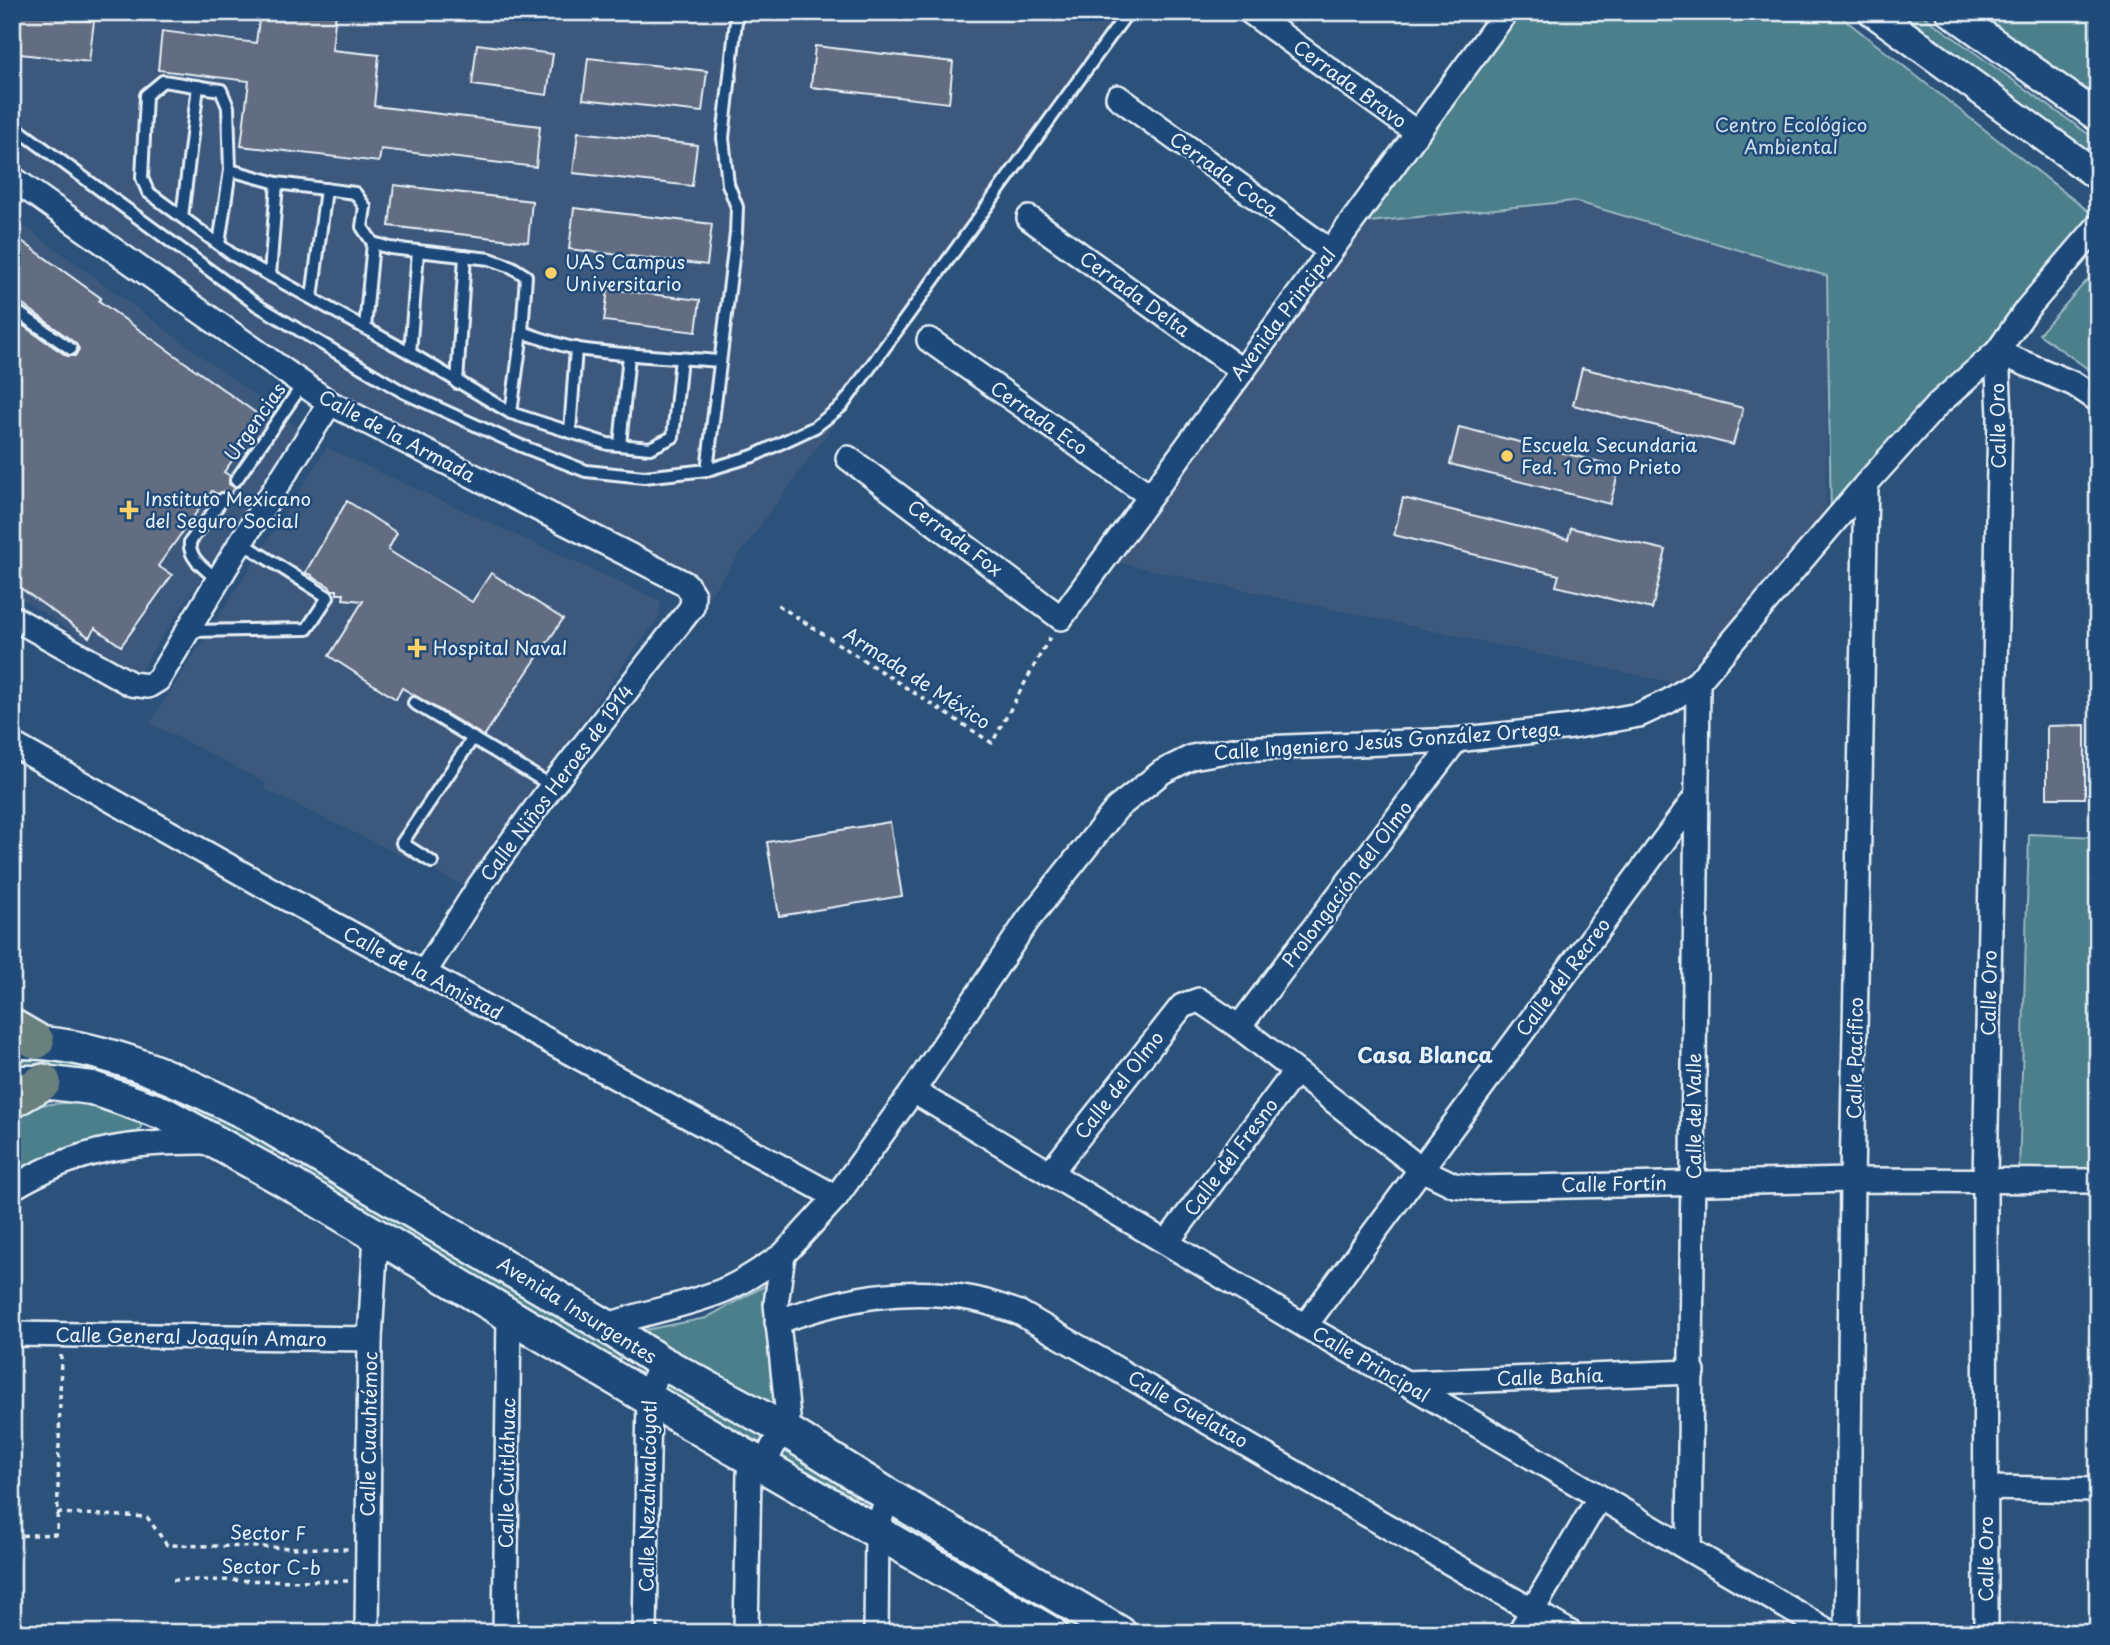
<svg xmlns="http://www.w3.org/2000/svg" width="2110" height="1645" viewBox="0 0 2110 1645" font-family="'Playpen Sans',sans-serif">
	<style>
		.built { fill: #3c597d }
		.green { fill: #4c7f8b; stroke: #9ab8c2; stroke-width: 2 }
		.building { fill: #626d81; stroke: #e8f1f8; stroke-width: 2 }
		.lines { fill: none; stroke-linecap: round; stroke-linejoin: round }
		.service-casing { stroke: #e8f1f8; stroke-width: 16 }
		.minor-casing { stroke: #e8f1f8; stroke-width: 28 }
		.tertiary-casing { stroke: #e8f1f8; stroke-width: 33 }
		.secondary-casing { stroke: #e8f1f8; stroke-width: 37 }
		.primary-casing { stroke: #e8f1f8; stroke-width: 40 }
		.path { stroke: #e8f1f8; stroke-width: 3.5; stroke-dasharray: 5 5; stroke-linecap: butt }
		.service { stroke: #1f4a7a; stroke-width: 10 }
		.minor { stroke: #1f4a7a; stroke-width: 23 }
		.tertiary { stroke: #1f4a7a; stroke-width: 28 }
		.secondary { stroke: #1f4a7a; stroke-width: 32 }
		.primary { stroke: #6a807d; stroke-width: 35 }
		.poi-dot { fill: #ffd166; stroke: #1f4a7a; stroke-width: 2.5 }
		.labels { text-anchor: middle; stroke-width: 5; stroke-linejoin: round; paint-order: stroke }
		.street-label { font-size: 19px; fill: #e8f1f8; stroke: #1f4a7a }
		.park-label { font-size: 19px; fill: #d1e0e8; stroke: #1f4a7a }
		.poi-label { font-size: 19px; fill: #e8f1f8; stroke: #1f4a7a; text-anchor: start }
		.neighbourhood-label { font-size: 21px; font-weight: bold; fill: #e8f1f8; stroke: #1f4a7a }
	</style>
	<rect width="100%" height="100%" fill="#2c517b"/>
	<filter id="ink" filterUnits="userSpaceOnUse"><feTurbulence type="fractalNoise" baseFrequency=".0143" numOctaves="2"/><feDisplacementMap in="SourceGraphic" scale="14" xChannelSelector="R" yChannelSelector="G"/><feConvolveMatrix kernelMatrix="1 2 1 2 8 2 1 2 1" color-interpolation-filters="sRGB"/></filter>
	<g filter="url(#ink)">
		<g class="built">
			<path d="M12,12H1133L699,610V592L330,396L12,169Z"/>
			<path d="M1574,201L1828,276L1826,525L1674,683L1111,561L1359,223Z"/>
			<path d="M12,217L299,428L137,676L12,592Z"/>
			<path d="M327,448L658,600L661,604L659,617L462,885L264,789L266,783L150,723Z"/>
		</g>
		<g class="green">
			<path d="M1514,12H1835L2097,218L1831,521L1827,276L1574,201L1359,223Z"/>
			<path d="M1871,12H1918L2098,141V176Z"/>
			<path d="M1971,12H2098V104Z"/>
			<path d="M2098,268V376L2039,334Z"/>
			<path d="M2029,834L2098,837V1174H2019Z"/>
			<path d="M12,1060H86L183,1091L279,1149L268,1154L96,1078L32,1066H12Z"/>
			<path d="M78,1102L126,1112L142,1119L141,1127L134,1138L12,1180V1115L39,1105Z"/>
			<path d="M307,1165L622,1351L619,1364L299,1172Z"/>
			<path d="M770,1283V1364L779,1417L635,1332L706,1318Z"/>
			<path d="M663,1379L766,1433L762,1441L758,1442L665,1390Z"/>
			<path d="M783,1448L791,1451L856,1491L855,1499L848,1502L780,1465L778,1456Z"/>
			<path d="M893,1514L1098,1633H1066L888,1529Z"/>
		</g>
		<g class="building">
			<path d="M12,12L94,21L89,62L12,53Z"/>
			<path d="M260,12H336L332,50L379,55L374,106L540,126L536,167L381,149L379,162L241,146L249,81L158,70L162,31L256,43Z"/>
			<path d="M477,44L553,54L547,95L472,85Z"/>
			<path d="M815,46L953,62L949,103L811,87Z"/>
			<path d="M588,58L707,71L702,112L583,99Z"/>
			<path d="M578,132L697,145L692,186L573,173Z"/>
			<path d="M394,185L532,201L528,242L389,226Z"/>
			<path d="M574,208L712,224L707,265L569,249Z"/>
			<path d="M12,234L101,298L99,301L263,418L224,472L230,476L229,484L235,488L230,495L225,491L217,494L212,491L158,566L172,575L121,646L95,628L89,637L12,582V338L22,325L67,356H75L79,349L75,343L12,296Z"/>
			<path d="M608,289L700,300L696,332L604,321Z"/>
			<path d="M1582,368L1743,408L1733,445L1573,405Z"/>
			<path d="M1459,427L1620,467L1610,504L1450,464Z"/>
			<path d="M1403,498L1568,539L1571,528L1666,550L1652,609L1556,586L1559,575L1394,535Z"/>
			<path d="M347,501L397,533L388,550L472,602L491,573L563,619L484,736L402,688L396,699L329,656L363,601L343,599L344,594H337V590H332L329,586L312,577V575L305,573Z"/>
			<path d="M2085,725V798H2047V726Z"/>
			<path d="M890,822L902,896L779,916L767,842Z"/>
		</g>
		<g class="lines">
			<g class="service-casing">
				<g id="service">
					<path d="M12,125L257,305L403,392L519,445L586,471L644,477L707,470L753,456L815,427L842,406L1128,12"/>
					<path d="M182,217L198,86"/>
					<path d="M219,244L230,170"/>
					<path d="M270,275L277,183"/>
					<path d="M312,298L326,189"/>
					<path d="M12,308L71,349"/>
					<path d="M365,328L373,243"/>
					<path d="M410,353L418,251"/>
					<path d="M681,358L673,437L650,448L608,444L511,413L410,353L233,255L148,192L142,178L146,95L163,81L221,90L228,107L230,170L277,183L355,193L365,207L362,227L373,243L390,248L490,259L512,267L526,276L522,332C541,338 560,346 579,349C626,356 673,357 720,361"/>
					<path d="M457,383L465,256"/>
					<path d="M511,413L522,332"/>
					<path d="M570,432L576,348"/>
					<path d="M620,445L629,355"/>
					<path d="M707,470L736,233L737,207L728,184L723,138L737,12"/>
					<path d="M236,480L303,384"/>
					<path d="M219,581C207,570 188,559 190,542L223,499"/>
					<path d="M188,631L307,629L328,597L241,542"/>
					<path d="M414,703L552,786"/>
					<path d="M432,862L402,843L473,738"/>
				</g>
			</g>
			<g class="minor-casing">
				<g id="minor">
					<path d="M1250,12L1416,132"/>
					<path d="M1118,97L1330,251"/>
					<path d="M12,178L330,403L686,584L693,595L692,607L552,786L480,885L424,973"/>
					<path d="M1029,218L1241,370"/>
					<path d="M929,340L1149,495"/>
					<path d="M1997,352L2074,384L2098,400"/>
					<path d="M848,458L1061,618L1506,12"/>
					<path d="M12,617L131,684L148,686L158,680L241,542L330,403"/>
					<path d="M12,744L282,896L836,1197"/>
					<path d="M1239,1027L1456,740"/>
					<path d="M913,1091L1305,1326L1406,1383L1831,1633"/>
					<path d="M1050,1173L1182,1006L1199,1000L1239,1027L1421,1169L1454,1185L1476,1188L1852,1180L2098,1181"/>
					<path d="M12,1188C80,1147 136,1141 213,1142"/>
					<path d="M1167,1242L1295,1072"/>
					<path d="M783,1255L836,1197L913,1091L1028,920L1117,808L1162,772L1192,757L1238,749L1456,740L1572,727L1639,715L1669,701L1698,682L1866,484L1938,404L1997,352L2027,309L2098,226"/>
					<path d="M777,1322C840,1299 906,1285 974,1299C989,1302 1005,1308 1020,1313L1571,1633"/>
					<path d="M606,1326C644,1312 684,1306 722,1291C743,1283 764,1267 783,1255L776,1304L788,1417L763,1466L749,1474L746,1633"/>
					<path d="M1305,1326L1696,797"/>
					<path d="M12,1334L370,1339"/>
					<path d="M1406,1383L1693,1372"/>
					<path d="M1986,1488L2098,1490"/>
					<path d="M1689,1549L1698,682"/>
					<path d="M367,1633L370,1339L376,1235"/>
					<path d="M505,1633L509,1313"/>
					<path d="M645,1633L649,1397L659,1361"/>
					<path d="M876,1633L877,1530L888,1495"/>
					<path d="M1011,1633V1608"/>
					<path d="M1519,1633L1599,1498"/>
					<path d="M1847,1633L1852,1180L1866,484"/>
					<path d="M1986,1633L1985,1180L2000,416L1997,352"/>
				</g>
			</g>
			<g class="tertiary-casing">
				<g id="tertiary">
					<path d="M1873,12L2098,176"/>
					<path d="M1951,12L2098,117"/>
				</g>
			</g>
			<g class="secondary-casing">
				<g id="secondary">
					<path d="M12,1042C96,1040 172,1077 246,1113L606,1326L659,1361L782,1428L888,1495L1120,1633"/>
					<path d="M17,1082H43L92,1088L163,1113L282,1179L686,1421L1051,1633"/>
				</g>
			</g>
			<g class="primary-casing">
				<g id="primary">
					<path d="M12,1027L36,1041"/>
					<path d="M12,1100L43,1082"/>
				</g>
			</g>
			<g class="path">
				<path d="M778,605L992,743L1051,635"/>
				<path d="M57,1513L147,1517L167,1545L348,1549"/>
				<path d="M12,1536L57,1534L61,1355"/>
				<path d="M173,1580L349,1581"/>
			</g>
			<use href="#service" class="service"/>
			<use href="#minor" class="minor"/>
			<use href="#tertiary" class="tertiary"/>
			<use href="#secondary" class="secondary"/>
			<use href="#primary" class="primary"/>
		</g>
	</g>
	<g class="poi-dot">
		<circle cx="551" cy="273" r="7"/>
		<circle cx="1507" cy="456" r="7"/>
		<path d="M125.5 499.5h7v7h7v7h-7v7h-7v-7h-7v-7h7z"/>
		<path d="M413.5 637.5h7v7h7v7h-7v7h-7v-7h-7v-7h7z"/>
	</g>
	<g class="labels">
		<g class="street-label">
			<text transform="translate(1350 84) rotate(36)" y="7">Cerrada Bravo</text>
			<text transform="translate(1224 174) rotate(36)" y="7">Cerrada Coca</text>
			<text transform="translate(1135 294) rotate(36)" y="7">Cerrada Delta</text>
			<text transform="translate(1283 314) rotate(-53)" y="7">Avenida Principal</text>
			<text transform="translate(1039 418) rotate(35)" y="7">Cerrada Eco</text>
			<text transform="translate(255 422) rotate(-55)" y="7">Urgencias</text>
			<text transform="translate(1998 426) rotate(-91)" y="7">Calle Oro</text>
			<text transform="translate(397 436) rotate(28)" y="7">Calle de la Armada</text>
			<text transform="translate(955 538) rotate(37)" y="7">Cerrada Fox</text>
			<text transform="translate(917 678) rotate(33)" y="7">Armada de México</text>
			<text transform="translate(1387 741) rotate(-4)" y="7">Calle Ingeniero Jesús González Ortega</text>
			<text transform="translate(557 783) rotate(-53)" y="7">Calle Niños Heroes de 1914</text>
			<text transform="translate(1347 884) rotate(-53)" y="7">Prolongación del Olmo</text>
			<text transform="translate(423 973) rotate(28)" y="7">Calle de la Amistad</text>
			<text transform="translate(1563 977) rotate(-53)" y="7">Calle del Recreo</text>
			<text transform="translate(1989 993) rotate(-89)" y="7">Calle Oro</text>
			<text transform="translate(1855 1058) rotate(-89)" y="7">Calle Pacífico</text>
			<text transform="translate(1119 1085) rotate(-52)" y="7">Calle del Olmo</text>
			<text transform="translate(1694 1116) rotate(-90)" y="7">Calle del Valle</text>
			<text transform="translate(1231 1157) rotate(-53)" y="7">Calle del Fresno</text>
			<text transform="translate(1614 1184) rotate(-1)" y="7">Calle Fortín</text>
			<text transform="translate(577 1310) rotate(32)" y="7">Avenida Insurgentes</text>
			<text transform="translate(191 1337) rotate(1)" y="7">Calle General Joaquín Amaro</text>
			<text transform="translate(1371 1364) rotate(30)" y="7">Calle Principal</text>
			<text transform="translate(1550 1377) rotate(-2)" y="7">Calle Bahía</text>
			<text transform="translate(1188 1409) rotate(30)" y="7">Calle Guelatao</text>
			<text transform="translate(369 1434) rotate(-89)" y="7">Calle Cuauhtémoc</text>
			<text transform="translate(507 1473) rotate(-89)" y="7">Calle Cuitláhuac</text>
			<text transform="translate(648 1496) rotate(-89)" y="7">Calle Nezahualcóyotl</text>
			<text transform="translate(268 1533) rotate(1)" y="7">Sector F</text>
			<text transform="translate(1986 1559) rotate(-90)" y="7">Calle Oro</text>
			<text transform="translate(271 1567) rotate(1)" y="7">Sector C-b</text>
		</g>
		<g class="park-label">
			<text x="1791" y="132">Centro Ecológico<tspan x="1791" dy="22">Ambiental</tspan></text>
		</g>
		<g class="poi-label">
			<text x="565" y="269">UAS Campus<tspan x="565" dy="22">Universitario</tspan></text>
			<text x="1521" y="452">Escuela Secundaria<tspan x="1521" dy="22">Fed. 1 Gmo Prieto</tspan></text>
			<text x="145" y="506">Instituto Mexicano<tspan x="145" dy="22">del Seguro Social</tspan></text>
			<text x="433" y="655">Hospital Naval</text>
		</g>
		<g class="neighbourhood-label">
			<text x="1425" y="1063">Casa Blanca</text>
		</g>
	</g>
	<rect width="2110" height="1645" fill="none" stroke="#1f4a7a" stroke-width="42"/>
	<rect x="21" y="21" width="2068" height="1603" fill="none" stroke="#e8f1f8" stroke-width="2.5" filter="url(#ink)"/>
</svg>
